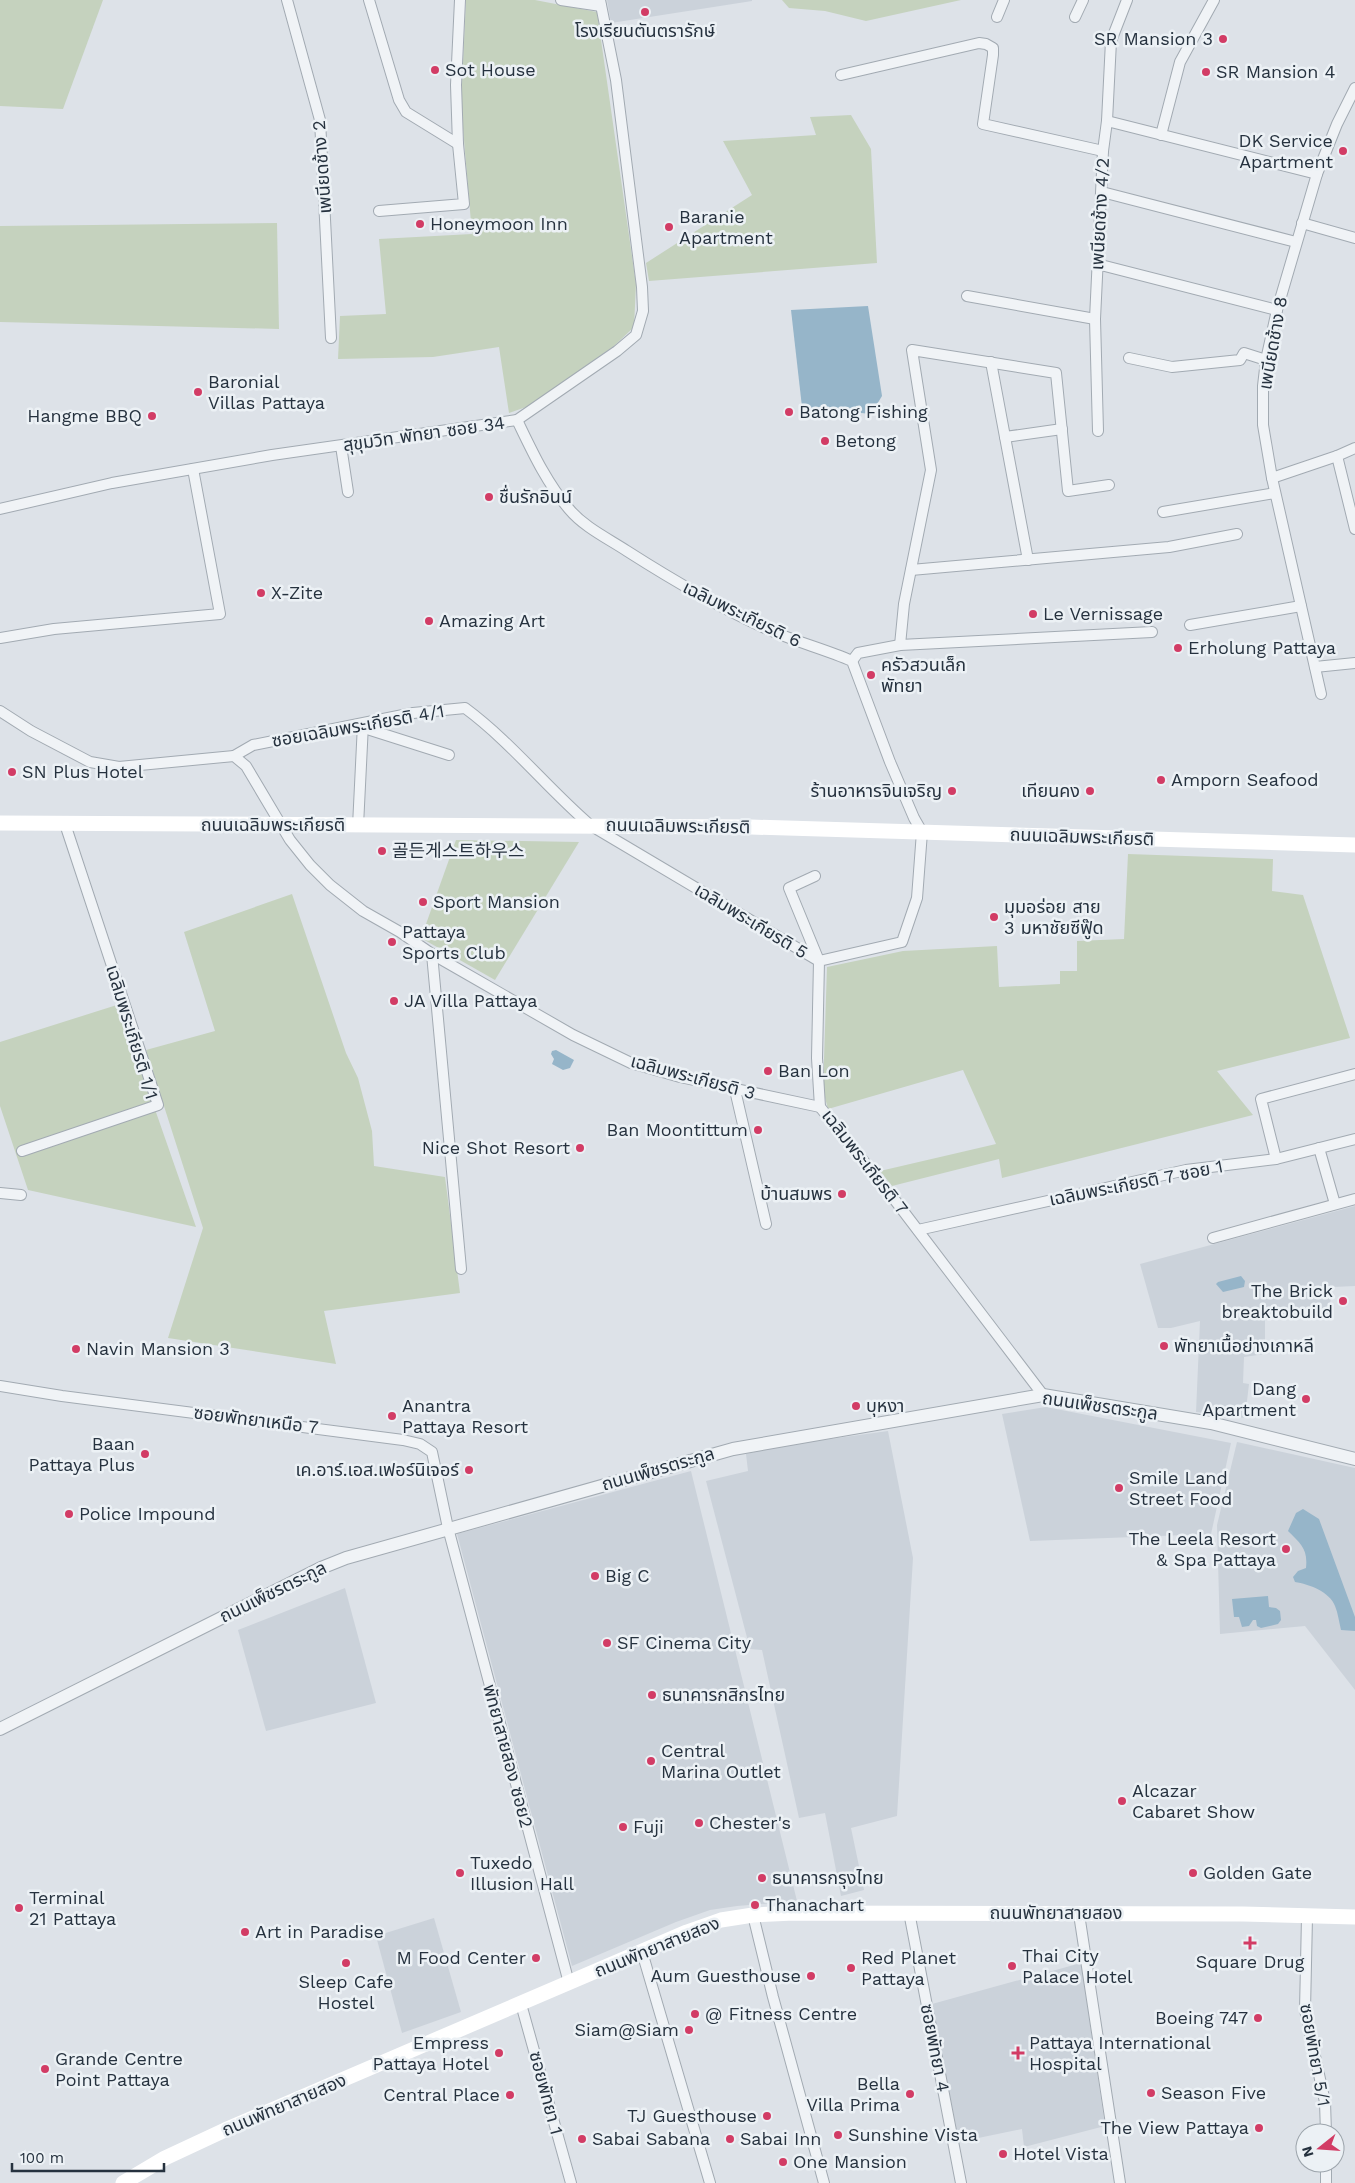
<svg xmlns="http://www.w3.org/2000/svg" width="1355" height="2183" viewBox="0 0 1355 2183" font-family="'Work Sans','Noto Sans KR','Noto Sans Thai',sans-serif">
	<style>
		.built { fill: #cbd2da }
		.green { fill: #c5d2be }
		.water { fill: #96b5c9 }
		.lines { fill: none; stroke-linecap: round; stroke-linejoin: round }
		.minor-casing { stroke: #a2aab2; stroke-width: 12 }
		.tertiary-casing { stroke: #a2aab2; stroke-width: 14 }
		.minor { stroke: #f0f3f6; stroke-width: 10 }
		.tertiary { stroke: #f0f3f6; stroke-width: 12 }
		.secondary { stroke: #fff; stroke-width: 15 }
		.poi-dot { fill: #d23c65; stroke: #ecf1f5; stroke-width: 2 }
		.labels { text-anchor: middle; stroke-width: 5; stroke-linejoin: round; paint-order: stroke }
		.poi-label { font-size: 18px; fill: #26323f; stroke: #ecf1f5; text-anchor: start }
		.street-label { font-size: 18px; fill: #26323f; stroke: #ecf1f5 }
	</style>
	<rect width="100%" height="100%" fill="#dde2e8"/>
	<g class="built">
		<path d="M607,0H752V1L611,23Z"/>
		<path d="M1355,1206V1286L1333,1287L1328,1315L1265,1320V1354L1244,1357L1243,1383L1249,1384L1245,1418L1196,1412L1200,1321L1171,1328H1158L1140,1264Z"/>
		<path d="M1046,1407L1231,1443L1211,1534L1030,1541L1002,1414Z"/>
		<path d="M888,1431L913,1558L897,1816L851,1828L864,1890L841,1896L825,1813L799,1818L762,1650L750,1649L706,1481L748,1471L746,1454L780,1446Z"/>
		<path d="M1237,1442L1355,1468V1690L1305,1626L1220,1634L1217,1525Z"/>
		<path d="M691,1471L797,1901L737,1906L710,1910L676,1922L572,1966L457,1534Z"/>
		<path d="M345,1588L376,1703L266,1731L238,1630Z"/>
		<path d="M434,1918L461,2012L402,2033L376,1936Z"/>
		<path d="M1081,1963L1105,2126L1024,2147L1022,2129L959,2142L932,2004Z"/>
	</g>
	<g class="green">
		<path d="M0,0H103L63,109L0,106Z"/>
		<path d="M466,0H535L597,12L636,284L634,327L614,346L529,406L509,413L499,347L433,357L338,359L340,316L386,314L379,239L472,234L461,105Z"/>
		<path d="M782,0H961L866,21L825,11L789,8Z"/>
		<path d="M851,115L871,149L877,263L649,281L646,263L752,195L723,141L816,135L810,117Z"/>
		<path d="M277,223L279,329L0,322V226Z"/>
		<path d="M456,840L579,842L495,980L421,938Z"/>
		<path d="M1128,854L1273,859L1272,891L1303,895L1350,1038L1217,1071L1253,1115L1002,1178L999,1159L892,1186L880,1171L996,1144L963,1070L828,1109L823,1090L827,967L903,951L997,946L999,987L1060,984V971H1077V941L1124,939Z"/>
		<path d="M292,894L346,1053L358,1078L372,1131L374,1166L445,1177L460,1293L324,1311L336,1364L168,1338L203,1228L146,1050L215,1031L184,932Z"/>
		<path d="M120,1004L135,1052L196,1227L28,1190L0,1106V1042Z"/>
	</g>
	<g class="water">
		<path d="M868,306L882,396L871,414L802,407L791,310Z"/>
		<path d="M556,1050L574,1060L570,1068L563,1070L552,1064L554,1059L551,1054L552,1051Z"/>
		<path d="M1241,1276L1245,1281L1244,1287L1223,1292L1216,1284L1218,1282Z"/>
		<path d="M1303,1509L1319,1519L1355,1617V1631L1341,1630C1339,1622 1338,1613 1335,1606C1330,1592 1309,1584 1295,1582L1293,1577L1298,1571L1306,1568C1308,1549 1301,1544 1288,1531L1296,1513Z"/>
		<path d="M1268,1596L1269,1607L1276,1608L1280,1611L1281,1620L1278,1624L1261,1628L1257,1626L1256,1620H1253L1249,1626L1242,1627L1239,1617H1234L1232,1599Z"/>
	</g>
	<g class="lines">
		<g class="minor-casing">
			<g id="minor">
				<path d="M287,0L320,120L331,338"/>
				<path d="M369,0L399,100L406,112L458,144"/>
				<path d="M561,0L601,6"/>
				<path d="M997,17L1004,0"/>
				<path d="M1075,17L1083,0"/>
				<path d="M841,75L979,43L986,44L993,48V55L983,124L1103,151"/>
				<path d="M1107,121L1317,174"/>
				<path d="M1161,135L1180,62L1214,0"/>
				<path d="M1102,192L1296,242"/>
				<path d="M379,211L464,204L458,144L456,85L460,0"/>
				<path d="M1302,223L1355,238"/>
				<path d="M1097,264L1277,310"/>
				<path d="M967,296L1095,319"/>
				<path d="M1129,358L1172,367L1240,360L1244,353L1266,360"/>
				<path d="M991,362L1028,560"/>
				<path d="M517,420C532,451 546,482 569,509C584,527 607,538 627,551C674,581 723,610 774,632C800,643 827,650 852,661L890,762L914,818L922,832L917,898L902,942L819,961L817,1058L820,1107L891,1195L1043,1395"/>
				<path d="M1098,431L1095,319L1103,151L1107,121L1111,41L1127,0"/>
				<path d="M1005,437L1062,429"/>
				<path d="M341,446L348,492"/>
				<path d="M1337,456L1355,529"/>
				<path d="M1272,478L1337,456L1355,448"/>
				<path d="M0,509L112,483L272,455L517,420L617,351L636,335L643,311L642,287L616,80L600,0"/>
				<path d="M1163,512L1275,493"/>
				<path d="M911,570L1169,547L1237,534"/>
				<path d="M1190,625L1301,606"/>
				<path d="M0,638L54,629L220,614L193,469"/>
				<path d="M900,645L904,604L931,470L912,350L1056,373L1068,491L1109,485"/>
				<path d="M852,661L858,653L900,645L1152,632"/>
				<path d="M1315,667L1355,663"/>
				<path d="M1321,694L1272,478L1263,425V386L1266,360L1277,310L1317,174L1337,124L1355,88"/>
				<path d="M0,711L31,731L90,762L119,767L234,756L246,766L290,840L310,865L330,885L363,911L400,932L432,954L573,1035L631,1063L680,1077L820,1107"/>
				<path d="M364,728L449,755"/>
				<path d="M234,756L253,745L413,713L465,708C511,742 547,788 590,825L819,961L789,888L815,876"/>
				<path d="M358,826L363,724"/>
				<path d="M432,954L461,1269"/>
				<path d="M735,1090L766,1224"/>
				<path d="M1319,1148L1335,1204"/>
				<path d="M22,1151L158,1105L65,824"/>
				<path d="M1276,1159L1261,1099L1355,1074"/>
				<path d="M0,1193L21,1195"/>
				<path d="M918,1230L1186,1170L1276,1159L1355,1139"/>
				<path d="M1213,1238L1355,1199"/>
				<path d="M0,1386L62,1396L403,1440L420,1444L432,1452L448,1528L569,1983"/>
				<path d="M909,1912L961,2183"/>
				<path d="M1079,1914L1120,2183"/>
				<path d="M753,1915L773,1997L824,2183"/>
				<path d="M1307,1917L1305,2010L1325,2102L1326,2133"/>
				<path d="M642,1952L710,2183"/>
				<path d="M521,2004L571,2183"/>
				<path d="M1326,2163V2183"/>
			</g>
		</g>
		<g class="tertiary-casing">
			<path id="tertiary" d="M0,1729L321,1568L346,1558L733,1449L1043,1395L1211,1423L1355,1459"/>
		</g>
		<use href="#minor" class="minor"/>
		<use href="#tertiary" class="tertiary"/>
		<g class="secondary">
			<path d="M0,823L751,827L1355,845"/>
			<path d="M123,2183L165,2158L225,2130L687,1932L721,1920L753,1915L794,1913L1243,1914L1355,1917"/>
		</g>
	</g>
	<g class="poi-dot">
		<circle cx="645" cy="12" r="5"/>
		<circle cx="1223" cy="39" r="5"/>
		<circle cx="435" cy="70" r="5"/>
		<circle cx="1206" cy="72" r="5"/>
		<circle cx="1343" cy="151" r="5"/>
		<circle cx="420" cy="224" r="5"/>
		<circle cx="669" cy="227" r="5"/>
		<circle cx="198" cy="392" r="5"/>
		<circle cx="789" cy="412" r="5"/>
		<circle cx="152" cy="416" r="5"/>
		<circle cx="825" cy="441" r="5"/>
		<circle cx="489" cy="497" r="5"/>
		<circle cx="261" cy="593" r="5"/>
		<circle cx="1033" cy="614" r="5"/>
		<circle cx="429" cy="621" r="5"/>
		<circle cx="1178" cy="648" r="5"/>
		<circle cx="871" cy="675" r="5"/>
		<circle cx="12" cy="772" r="5"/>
		<circle cx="1161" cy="780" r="5"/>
		<circle cx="952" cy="791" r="5"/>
		<circle cx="1090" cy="791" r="5"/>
		<circle cx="382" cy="851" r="5"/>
		<circle cx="423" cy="902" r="5"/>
		<circle cx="994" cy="917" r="5"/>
		<circle cx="392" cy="942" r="5"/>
		<circle cx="394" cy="1001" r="5"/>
		<circle cx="768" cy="1071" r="5"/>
		<circle cx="758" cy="1130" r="5"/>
		<circle cx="580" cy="1148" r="5"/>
		<circle cx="842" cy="1194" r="5"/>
		<circle cx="1343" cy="1301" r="5"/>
		<circle cx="1164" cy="1346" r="5"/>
		<circle cx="76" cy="1349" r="5"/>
		<circle cx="1306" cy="1399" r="5"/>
		<circle cx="856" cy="1406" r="5"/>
		<circle cx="392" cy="1416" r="5"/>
		<circle cx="145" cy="1454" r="5"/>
		<circle cx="469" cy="1470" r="5"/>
		<circle cx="1119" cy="1488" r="5"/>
		<circle cx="69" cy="1514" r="5"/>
		<circle cx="1286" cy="1549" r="5"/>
		<circle cx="595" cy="1576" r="5"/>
		<circle cx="607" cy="1643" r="5"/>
		<circle cx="652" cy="1695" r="5"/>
		<circle cx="651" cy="1761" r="5"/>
		<circle cx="1122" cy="1801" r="5"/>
		<circle cx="699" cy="1823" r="5"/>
		<circle cx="623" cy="1827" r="5"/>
		<circle cx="460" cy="1873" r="5"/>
		<circle cx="1193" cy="1873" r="5"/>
		<circle cx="762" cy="1878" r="5"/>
		<circle cx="755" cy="1905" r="5"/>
		<circle cx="19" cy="1908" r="5"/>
		<circle cx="245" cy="1932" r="5"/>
		<path d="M1247.5 1935.5h5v5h5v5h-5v5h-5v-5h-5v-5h5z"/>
		<circle cx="536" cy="1958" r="5"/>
		<circle cx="346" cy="1963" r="5"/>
		<circle cx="1012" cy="1966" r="5"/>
		<circle cx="851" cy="1968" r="5"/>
		<circle cx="811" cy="1976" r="5"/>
		<circle cx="695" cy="2014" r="5"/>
		<circle cx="1258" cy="2018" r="5"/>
		<circle cx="689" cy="2030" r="5"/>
		<circle cx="499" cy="2053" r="5"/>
		<path d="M1015.5 2045.5h5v5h5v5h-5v5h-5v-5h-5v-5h5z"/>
		<circle cx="45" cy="2069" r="5"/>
		<circle cx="1151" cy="2093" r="5"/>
		<circle cx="910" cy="2094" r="5"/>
		<circle cx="510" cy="2095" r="5"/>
		<circle cx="767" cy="2116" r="5"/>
		<circle cx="1259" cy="2128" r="5"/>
		<circle cx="838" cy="2135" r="5"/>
		<circle cx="582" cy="2139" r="5"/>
		<circle cx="730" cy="2139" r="5"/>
		<circle cx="1003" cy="2154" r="5"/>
		<circle cx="783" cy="2162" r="5"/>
	</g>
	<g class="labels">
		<g class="poi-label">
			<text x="645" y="37" text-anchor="middle">โรงเรียนตันตรารักษ์</text>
			<text x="1213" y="45" text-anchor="end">SR Mansion 3</text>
			<text x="445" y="76">Sot House</text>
			<text x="1216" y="78">SR Mansion 4</text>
			<text x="1333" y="147" text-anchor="end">DK Service<tspan x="1333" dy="21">Apartment</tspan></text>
			<text x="679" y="223">Baranie<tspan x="679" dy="21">Apartment</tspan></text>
			<text x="430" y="230">Honeymoon Inn</text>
			<text x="208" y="388">Baronial<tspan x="208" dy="21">Villas Pattaya</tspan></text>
			<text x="799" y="418">Batong Fishing</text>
			<text x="142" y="422" text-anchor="end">Hangme BBQ</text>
			<text x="835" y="447">Betong</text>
			<text x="499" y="503">ชื่นรักอินน์</text>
			<text x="271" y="599">X-Zite</text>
			<text x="1043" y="620">Le Vernissage</text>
			<text x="439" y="627">Amazing Art</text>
			<text x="1188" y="654">Erholung Pattaya</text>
			<text x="881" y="671">ครัวสวนเล็ก<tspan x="881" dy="21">พัทยา</tspan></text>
			<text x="22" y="778">SN Plus Hotel</text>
			<text x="1171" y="786">Amporn Seafood</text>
			<text x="942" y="797" text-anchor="end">ร้านอาหารจินเจริญ</text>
			<text x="1080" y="797" text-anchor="end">เทียนคง</text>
			<text x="392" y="857">골든게스트하우스</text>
			<text x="433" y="908">Sport Mansion</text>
			<text x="1004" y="913">มุมอร่อย สาย<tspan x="1004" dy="21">3 มหาชัยซีฟู๊ด</tspan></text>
			<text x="402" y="938">Pattaya<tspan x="402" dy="21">Sports Club</tspan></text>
			<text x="404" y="1007">JA Villa Pattaya</text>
			<text x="778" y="1077">Ban Lon</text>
			<text x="748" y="1136" text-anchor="end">Ban Moontittum</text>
			<text x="570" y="1154" text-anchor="end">Nice Shot Resort</text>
			<text x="832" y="1200" text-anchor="end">บ้านสมพร</text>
			<text x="1333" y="1297" text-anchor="end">The Brick<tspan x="1333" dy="21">breaktobuild</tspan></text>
			<text x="1174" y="1352">พัทยาเนื้อย่างเกาหลี</text>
			<text x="86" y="1355">Navin Mansion 3</text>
			<text x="1296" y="1395" text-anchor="end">Dang<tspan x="1296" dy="21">Apartment</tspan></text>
			<text x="402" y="1412">Anantra<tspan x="402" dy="21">Pattaya Resort</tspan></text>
			<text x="866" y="1412">บุหงา</text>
			<text x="135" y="1450" text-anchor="end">Baan<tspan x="135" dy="21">Pattaya Plus</tspan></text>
			<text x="459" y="1476" text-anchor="end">เค.อาร์.เอส.เฟอร์นิเจอร์</text>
			<text x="1129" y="1484">Smile Land<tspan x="1129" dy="21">Street Food</tspan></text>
			<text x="79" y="1520">Police Impound</text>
			<text x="1276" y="1545" text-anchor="end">The Leela Resort<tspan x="1276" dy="21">&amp; Spa Pattaya</tspan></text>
			<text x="605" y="1582">Big C</text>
			<text x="617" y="1649">SF Cinema City</text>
			<text x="662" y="1701">ธนาคารกสิกรไทย</text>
			<text x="661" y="1757">Central<tspan x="661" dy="21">Marina Outlet</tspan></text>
			<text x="1132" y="1797">Alcazar<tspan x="1132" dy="21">Cabaret Show</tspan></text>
			<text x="709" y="1829">Chester's</text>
			<text x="633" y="1833">Fuji</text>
			<text x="470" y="1869">Tuxedo<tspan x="470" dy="21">Illusion Hall</tspan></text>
			<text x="1203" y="1879">Golden Gate</text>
			<text x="772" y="1884">ธนาคารกรุงไทย</text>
			<text x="29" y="1904">Terminal<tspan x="29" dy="21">21 Pattaya</tspan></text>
			<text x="765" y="1911">Thanachart</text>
			<text x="255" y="1938">Art in Paradise</text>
			<text x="1022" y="1962">Thai City<tspan x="1022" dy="21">Palace Hotel</tspan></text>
			<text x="526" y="1964" text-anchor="end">M Food Center</text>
			<text x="861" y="1964">Red Planet<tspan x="861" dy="21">Pattaya</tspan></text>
			<text x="1250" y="1968" text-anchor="middle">Square Drug</text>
			<text x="801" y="1982" text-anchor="end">Aum Guesthouse</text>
			<text x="346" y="1988" text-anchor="middle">Sleep Cafe<tspan x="346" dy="21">Hostel</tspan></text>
			<text x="705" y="2020">@ Fitness Centre</text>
			<text x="1248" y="2024" text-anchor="end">Boeing 747</text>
			<text x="679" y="2036" text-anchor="end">Siam@Siam</text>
			<text x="489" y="2049" text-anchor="end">Empress<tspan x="489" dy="21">Pattaya Hotel</tspan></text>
			<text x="1029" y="2049">Pattaya International<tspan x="1029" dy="21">Hospital</tspan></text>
			<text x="55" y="2065">Grande Centre<tspan x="55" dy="21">Point Pattaya</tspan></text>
			<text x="900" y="2090" text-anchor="end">Bella<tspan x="900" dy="21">Villa Prima</tspan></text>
			<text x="1161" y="2099">Season Five</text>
			<text x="500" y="2101" text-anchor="end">Central Place</text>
			<text x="757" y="2122" text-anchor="end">TJ Guesthouse</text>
			<text x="1249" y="2134" text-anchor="end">The View Pattaya</text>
			<text x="848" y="2141">Sunshine Vista</text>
			<text x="592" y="2145">Sabai Sabana</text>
			<text x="740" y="2145">Sabai Inn</text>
			<text x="1013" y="2160">Hotel Vista</text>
			<text x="793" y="2168">One Mansion</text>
		</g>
		<g class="street-label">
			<text transform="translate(322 167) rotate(-94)" y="6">เพนียดช้าง 2</text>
			<text transform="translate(1100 214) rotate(-87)" y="6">เพนียดช้าง 4/2</text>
			<text transform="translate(1273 343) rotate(-80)" y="6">เพนียดช้าง 8</text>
			<text transform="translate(424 434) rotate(-8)" y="6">สุขุมวิท พัทยา ซอย 34</text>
			<text transform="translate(742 614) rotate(26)" y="6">เฉลิมพระเกียรติ 6</text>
			<text transform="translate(358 726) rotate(-10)" y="6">ซอยเฉลิมพระเกียรติ 4/1</text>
			<text x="273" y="831">ถนนเฉลิมพระเกียรติ</text>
			<text transform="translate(678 826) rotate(1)" y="6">ถนนเฉลิมพระเกียรติ</text>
			<text transform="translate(1082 837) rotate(2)" y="6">ถนนเฉลิมพระเกียรติ</text>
			<text transform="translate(751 921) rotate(31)" y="6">เฉลิมพระเกียรติ 5</text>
			<text transform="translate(132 1032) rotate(73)" y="6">เฉลิมพระเกียรติ 1/1</text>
			<text transform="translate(693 1077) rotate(15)" y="6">เฉลิมพระเกียรติ 3</text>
			<text transform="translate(865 1162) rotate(52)" y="6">เฉลิมพระเกียรติ 7</text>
			<text transform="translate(1136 1183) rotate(-11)" y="6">เฉลิมพระเกียรติ 7 ซอย 1</text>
			<text transform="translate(1100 1406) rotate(8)" y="6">ถนนเพ็ชรตระกูล</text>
			<text transform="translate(256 1420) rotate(7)" y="6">ซอยพัทยาเหนือ 7</text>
			<text transform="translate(658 1469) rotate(-16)" y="6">ถนนเพ็ชรตระกูล</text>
			<text transform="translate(273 1592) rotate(-26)" y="6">ถนนเพ็ชรตระกูล</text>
			<text transform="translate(508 1756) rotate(75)" y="6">พัทยาสายสอง ซอย2</text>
			<text x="1056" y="1919">ถนนพัทยาสายสอง</text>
			<text transform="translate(657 1947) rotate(-22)" y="6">ถนนพัทยาสายสอง</text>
			<text transform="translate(935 2048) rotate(79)" y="6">ซอยพัทยา 4</text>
			<text transform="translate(1315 2055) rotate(80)" y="6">ซอยพัทยา 5/1</text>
			<text transform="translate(546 2093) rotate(75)" y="6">ซอยพัทยา 1</text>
			<text transform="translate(284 2105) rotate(-23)" y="6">ถนนพัทยาสายสอง</text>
		</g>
	</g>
	<g transform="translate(1320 2148) rotate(253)"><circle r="24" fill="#ecf1f5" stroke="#9da5ac"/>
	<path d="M0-4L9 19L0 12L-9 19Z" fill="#d23c65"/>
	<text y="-8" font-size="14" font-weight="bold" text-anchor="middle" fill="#26323f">N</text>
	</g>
	<path d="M12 2163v8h152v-8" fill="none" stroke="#26323f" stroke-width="2.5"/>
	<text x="20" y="2163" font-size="15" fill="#26323f" stroke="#ecf1f5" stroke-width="4" paint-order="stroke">100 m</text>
</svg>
